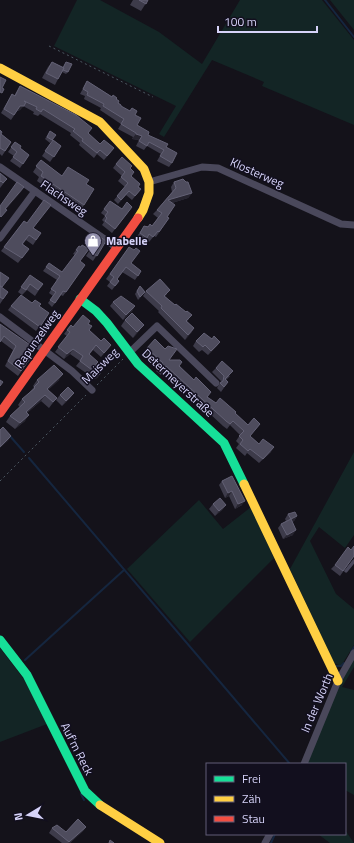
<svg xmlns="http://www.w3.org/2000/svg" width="354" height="843" viewBox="0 0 354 843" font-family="'Titillium Web',sans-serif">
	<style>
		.green { fill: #132525 }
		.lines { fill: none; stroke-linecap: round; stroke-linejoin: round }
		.stream { stroke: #15263f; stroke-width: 2 }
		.path { stroke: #4c5862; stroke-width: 1; stroke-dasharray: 2 3; stroke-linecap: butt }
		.lane { stroke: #4a485b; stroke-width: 3.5 }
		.street { stroke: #4a485b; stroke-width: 7 }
		.fast { stroke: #16e098; stroke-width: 9 }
		.slow { stroke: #ffcf43; stroke-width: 9 }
		.jam { stroke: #f24e42; stroke-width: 9 }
		.wall { fill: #3d3b4a }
		.shaded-wall { fill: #26242f }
		.building { fill: #4e4c5d; stroke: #636175 }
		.labels { text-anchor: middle; stroke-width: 3; stroke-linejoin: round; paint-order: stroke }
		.street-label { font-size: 12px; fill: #d6d3f9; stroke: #120f1e }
		.poi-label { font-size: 12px; font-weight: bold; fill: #d6d3f9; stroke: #120f1e; text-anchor: start }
	</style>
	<rect width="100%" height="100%" fill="#14121a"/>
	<g class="green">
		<path d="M77,0H100L159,32L202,64L240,0H322L354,40V125L262,86L264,82L212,60L164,137L159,134L176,106L54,46Z"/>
		<path d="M330,0H354V30Z"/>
		<path d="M354,452V535L345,548L319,527L310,541L336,594L354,609V645L341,666L334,663L290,569Z"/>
		<path d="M199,500L223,529L251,507L274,558L190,642L127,569Z"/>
		<path d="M0,648L23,678L47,724L0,742Z"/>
		<path d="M354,658V667L342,687L354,690V795L345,790V764H307L339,686Z"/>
		<path d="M345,830L354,843H330L318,834H345Z"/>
	</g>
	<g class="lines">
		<g class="stream">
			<path d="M325,0L354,37"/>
			<path d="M9,435L24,452"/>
			<path d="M29,458L290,764"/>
			<path d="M351,652L354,647"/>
			<path d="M25,660L124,570"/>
			<path d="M336,666H341L344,663"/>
			<path d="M81,794L84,800"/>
			<path d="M271,843L275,834"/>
		</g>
		<g class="path">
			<path d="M49,46L153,97"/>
			<path d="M97,385L123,359"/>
			<path d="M0,481L86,395"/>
		</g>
		<path class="lane" d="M346,571L354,561"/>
		<g class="street">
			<path d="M0,167L116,247"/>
			<path d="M149,182L202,167L218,168L341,224L354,225"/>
			<path d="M0,238L35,191"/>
			<path d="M0,317L72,371L92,390"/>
			<path d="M129,353L157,326L216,383"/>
			<path d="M304,764L338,681L354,653"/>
			<path d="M265,843L270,834"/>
		</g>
		<g class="fast">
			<path d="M80,299L96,311L107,323L138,364L224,443L244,484"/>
			<path d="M0,640L27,675L85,791L100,805"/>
		</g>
		<g class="slow">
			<path d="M0,68L100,122L144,169L149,182V193L143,210L138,218"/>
			<path d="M244,484L338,681"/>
			<path d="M100,805L160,843"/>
		</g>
		<path class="jam" d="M0,413L138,218"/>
	</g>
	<g class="wall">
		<path d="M133,0H148L141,11L130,5Z"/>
		<path d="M52,62L63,67L66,62L68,72L66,74L62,72L58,79L55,85L42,78L48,67Z"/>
		<path d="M87,81L116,99L121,106L129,111L132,108L135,115L137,125L148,135L166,147L172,163L169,167L157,161L161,154L147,146L144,150L136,146L139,140L132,139L133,137L118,129L121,124L100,110L101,108L84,99L85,96L80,94Z"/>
		<path d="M20,86L88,134L111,152L104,160L97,154L94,158L79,145L80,143L70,135L71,133L40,114L38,116L33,114L34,112L23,106L20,110L17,111L11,120L1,113L12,94L14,96Z"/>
		<path d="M0,130L1,134L11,142L2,156L0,154Z"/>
		<path d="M50,131L56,135L50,143L45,139Z"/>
		<path d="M53,140L61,146L50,162L42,156Z"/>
		<path d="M15,142L20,148L29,155L20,168L10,161L14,156L8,152Z"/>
		<path d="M41,160L62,176L86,184L84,205L80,211L37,181L39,177L33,172Z"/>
		<path d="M116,164L130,168L131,176L138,187L141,189L132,200L126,195L118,204L114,200L125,187L118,181L122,176L113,168Z"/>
		<path d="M0,173L7,179L0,188Z"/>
		<path d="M174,182L192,193L188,198L172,203L167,217L169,218L156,237L154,236L149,242L146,239L143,243L136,238L144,226H152L158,218L153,214L157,210L172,192L171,187Z"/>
		<path d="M110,201L122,209L132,207L112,233L102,225L104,222L102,220L105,216L101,213Z"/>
		<path d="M24,221L41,233L33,245L26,240L23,244L29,249L18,263L1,251Z"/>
		<path d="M99,236L106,241L93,261L86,256Z"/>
		<path d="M79,246L80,261L85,265L63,296L61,295L52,307L48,303L53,296L49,293L57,280L43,271L49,263L62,272L75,255L73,254Z"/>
		<path d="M129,247L131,263L141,271L135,280L122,272L117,279L119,281L112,290L107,286L110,282L106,279Z"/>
		<path d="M0,272L2,288L8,292L0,304Z"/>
		<path d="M30,275L43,284L35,296L27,290L22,295L18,292Z"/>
		<path d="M140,286L145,292L138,300L135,294Z"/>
		<path d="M146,291L167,294L165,296L189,319L187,321L194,328L191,333L185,340L158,312L159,311L143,296Z"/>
		<path d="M113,302L135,306L132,311L123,320L110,306Z"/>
		<path d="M32,303L39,306L49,313L36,331L8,310L11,306Z"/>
		<path d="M125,320L140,330L133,338L121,326Z"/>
		<path d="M0,324L28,353L32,356L18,376L5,366L13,350L1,341Z"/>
		<path d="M88,324L89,330L101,341L111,345L108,349L101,357L93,350L89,355L96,364L100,374L97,378L91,380L89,375L76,366L80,361L70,354L64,359L55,352L67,336L64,334L71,325L73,327Z"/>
		<path d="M212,339L220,342L217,346L208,355L202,350L199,352L193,346L196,341Z"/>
		<path d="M147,348L180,366L208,397L216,403L235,413L248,425L260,424L250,436L259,444L271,452L259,463L247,453L245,456L236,448L239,444L236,441L240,435L230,425L227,429L223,426L164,371L161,375L156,371L159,367L144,353Z"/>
		<path d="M216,368L230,376L226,380L228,382L221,392L217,388L220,383L221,381L212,372Z"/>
		<path d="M37,380H59L48,390L57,398L52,404L49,408L41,401L27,413L25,421L15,429L6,422L10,416L20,407L18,405L22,399L29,393L34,387L33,386Z"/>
		<path d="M74,393L70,398L62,406L56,400L60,395Z"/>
		<path d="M232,476L242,505L235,509L229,496L225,498L219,485L222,481Z"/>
		<path d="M213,504L226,505L222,510L215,516L209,509Z"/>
		<path d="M288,514L297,516L294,521L292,522L293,535L283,539L278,528L281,524L286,521L285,519Z"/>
		<path d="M354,556L340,576L331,569L335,565Z"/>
		<path d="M86,827L83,831L70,843H62L49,833L52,828L66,832Z"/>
	</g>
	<g class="shaded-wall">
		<path d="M20,106H24L20,110L17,111Z"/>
		<path d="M136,134L142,136L139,140L132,139Z"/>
		<path d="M24,187L21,192L2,214L5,209Z"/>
		<path d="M192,193L188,198L165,205L168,200Z"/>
		<path d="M135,306L132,311L123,320L126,315Z"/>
		<path d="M144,325L140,330L133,338L137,332Z"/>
		<path d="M194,328L191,333L185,340L188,335Z"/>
		<path d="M220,342L217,346L208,355L211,351Z"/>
		<path d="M73,349L70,354L64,359L67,354Z"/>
		<path d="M63,374L59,380L43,395L47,389Z"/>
		<path d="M100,374L97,378L91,380L94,376Z"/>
		<path d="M74,393L70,398L62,406L66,401Z"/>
		<path d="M45,395L41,401L21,418L26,412Z"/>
		<path d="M29,415L25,421L15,429L20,423Z"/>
		<path d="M11,436L8,441L0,448V447Z"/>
		<path d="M274,447L271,452L259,463L263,459Z"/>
		<path d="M232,491L229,496L225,498L228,493Z"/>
		<path d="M245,501L242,505L235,509L238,504Z"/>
		<path d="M226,505L222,510L215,516L219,511Z"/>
		<path d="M297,516L294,521L288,524L291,519Z"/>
		<path d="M296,530L293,535L283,539L287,535Z"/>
		<path d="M86,827L83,831L70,843H68Z"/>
	</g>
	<g class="building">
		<path d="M139,0H148L146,4Z"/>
		<path d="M52,62L64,68L58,79L46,73Z"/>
		<path d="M66,62L72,64L68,72L63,70L64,68H63Z"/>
		<path d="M0,77L6,80L2,88L4,89L2,93L0,92Z"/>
		<path d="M87,81L112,97L113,95L117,98L116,99L119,101L118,103L121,105V106L130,111L132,108L137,111L135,115L141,118L137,125L149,132L148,135L168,144L166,147L177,153L172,163L160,156L164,150L149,142L147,146L139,141L142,136L136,134V133L121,124L124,119L103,106L104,104L87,95L88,92L83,89Z"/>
		<path d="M20,86L76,115L92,128L88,133L100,144L104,140L114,148L107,156L100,150L97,153L82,141L83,139L73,131L75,129L43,109L41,112L36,109L37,107L24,101L26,102L24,106H20L14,115L4,109L12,94L15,96Z"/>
		<path d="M0,130L2,132L1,134L11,142L5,151L0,148Z"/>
		<path d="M50,131L56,135L52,140L47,137Z"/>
		<path d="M53,140L61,146L54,157L45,151Z"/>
		<path d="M15,142L21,146L20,148L29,155L23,164L13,157L17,152L11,147Z"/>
		<path d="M122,157L132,166L130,168L134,172L131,176L140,184L138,187L141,189L135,196L129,191L121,200L117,196L128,183L121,177L125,172L116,164Z"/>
		<path d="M41,160L62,176L68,167L89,180L86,184L94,189L84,205L41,176L43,172L36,166Z"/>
		<path d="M0,173L7,179L3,183L1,181L0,182Z"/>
		<path d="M183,179L186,182H188L192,193L168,200L175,205L167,217L169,218L159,232L158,231L153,237L149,234L147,238L140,233L144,226L148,227L150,224L152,226L162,213L157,210L176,188L174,182Z"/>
		<path d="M17,182L24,187L5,209L7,210L1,217L0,216V206Z"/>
		<path d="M44,200L51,205L33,228L41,233L36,240L29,235L22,244L29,249L22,258L4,247L24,221L27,223Z"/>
		<path d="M110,201L122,209L127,202L132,207L115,229L105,221L107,218L105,216L108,212L104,209Z"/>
		<path d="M99,236L106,241L97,256L89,251Z"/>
		<path d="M82,245L89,249L80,261L85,265L66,292L63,291L55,303L50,300L56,292L51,289L60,276L46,267L49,263L62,272L78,251L76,250L79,246L81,247Z"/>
		<path d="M129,247L134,250L136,248L140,251L131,263L141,271L138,276L126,267L117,279L119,281L115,286L110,282L114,277L110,274Z"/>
		<path d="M0,272L9,278L2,287L0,286Z"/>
		<path d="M30,275L43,284L38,290L30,284L26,290L21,287Z"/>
		<path d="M160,279L170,290L164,296L175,305L176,304L186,312L187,311L192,315L186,321L194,328L188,335L161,308L162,306L146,291Z"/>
		<path d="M0,286L8,292L3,299L0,297Z"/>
		<path d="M140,286L145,292L140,297L137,291Z"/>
		<path d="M21,295L32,303L35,300L41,304L39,306L49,313L40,327L11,306Z"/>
		<path d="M121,296L135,306L126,315L113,302Z"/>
		<path d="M132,313L144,325L137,332L125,320Z"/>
		<path d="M83,315L90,321L88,324L92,326L89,330L101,341L104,338L111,345L104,353L96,345L89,354L98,362L96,364L100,374L94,376L92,370L80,361L83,356L73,349L67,354L58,347L70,332L67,330L71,325L73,327Z"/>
		<path d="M0,324L33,347L28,353L32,356L21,371L8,361L16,346L4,336L0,342Z"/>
		<path d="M204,333L212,339L214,336L220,342L211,351L205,345L203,347L196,341Z"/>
		<path d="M155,339L165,349L168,346L177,349L169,360H180L182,362L179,366L194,380L196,377L211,392L207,397L216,403L220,398L236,412L235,413L248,425L254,418L260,424L250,436L259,444L263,439L274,447L263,459L250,449L248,451L240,444L243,440L239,436L244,431L233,421L230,424L226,421L166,366L164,370L160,366L163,363L147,348Z"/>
		<path d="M222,361L233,371L225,379L228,382L224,387L220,383L223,381L224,376L216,368Z"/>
		<path d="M54,365L63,374L47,389L57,398L53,402L45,395L26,412L29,415L20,423L10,416L25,402L22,399L35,388L34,387L39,382L37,380Z"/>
		<path d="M0,380L3,382L0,386Z"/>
		<path d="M68,387L74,393L66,401L60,395Z"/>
		<path d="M3,427L11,436L0,447V430Z"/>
		<path d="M232,476L245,501L238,504L232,491L228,493L222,481Z"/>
		<path d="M220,498L226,505L219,511L213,504Z"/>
		<path d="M295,512L297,516L291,519L296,530L287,535L281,524L291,519L288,514Z"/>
		<path d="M354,546V556L343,571L335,565L348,547L351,550Z"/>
		<path d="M78,819L86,827L69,842L52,828L57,825L66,832Z"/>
		<path d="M110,840L114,843H109Z"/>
	</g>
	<defs>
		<g id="shop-pin" transform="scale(0.9)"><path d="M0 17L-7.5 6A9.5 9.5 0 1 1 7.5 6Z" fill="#928fab" stroke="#120f1e"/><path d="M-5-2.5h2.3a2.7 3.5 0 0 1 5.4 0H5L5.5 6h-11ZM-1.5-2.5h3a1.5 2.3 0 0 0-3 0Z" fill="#fff"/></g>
	</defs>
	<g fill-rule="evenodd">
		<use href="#shop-pin" x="93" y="241"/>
	</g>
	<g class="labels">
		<g class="street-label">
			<text transform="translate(257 173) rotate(24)" y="4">Klosterweg</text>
			<text transform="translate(64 198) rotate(34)" y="4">Flachsweg</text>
			<text transform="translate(37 339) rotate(-55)" y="4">Rapunzelweg</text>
			<text transform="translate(100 366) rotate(-44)" y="4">Maisweg</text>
			<text transform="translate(178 383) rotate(43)" y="4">Determeyerstraße</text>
			<text transform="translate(317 703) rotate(-67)" y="4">In der Worth</text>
			<text transform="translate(77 749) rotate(63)" y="4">Auf'm Reck</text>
		</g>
		<g class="poi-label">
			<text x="106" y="245">Mabelle</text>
		</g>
	</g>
	<rect x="206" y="763" width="140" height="72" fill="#120f1e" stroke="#605d76"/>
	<rect x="214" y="776" width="20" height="6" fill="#16e098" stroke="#605d76"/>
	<text x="242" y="783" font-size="12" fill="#d6d3f9">Frei</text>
	<rect x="214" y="796" width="20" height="6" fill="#ffcf43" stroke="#605d76"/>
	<text x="242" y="803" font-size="12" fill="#d6d3f9">Zäh</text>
	<rect x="214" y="816" width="20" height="6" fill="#f24e42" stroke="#605d76"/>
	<text x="242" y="823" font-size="12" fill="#d6d3f9">Stau</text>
	<g transform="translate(28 815) rotate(260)" stroke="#120f1e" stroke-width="3" paint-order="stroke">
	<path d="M0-3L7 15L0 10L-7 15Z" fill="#d6d3f9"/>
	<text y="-6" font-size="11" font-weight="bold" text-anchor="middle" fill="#d6d3f9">N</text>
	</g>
	<path d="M218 26v6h99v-6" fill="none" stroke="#d6d3f9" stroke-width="2"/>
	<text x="224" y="26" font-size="12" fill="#d6d3f9" stroke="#120f1e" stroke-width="3" paint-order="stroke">100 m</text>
</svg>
